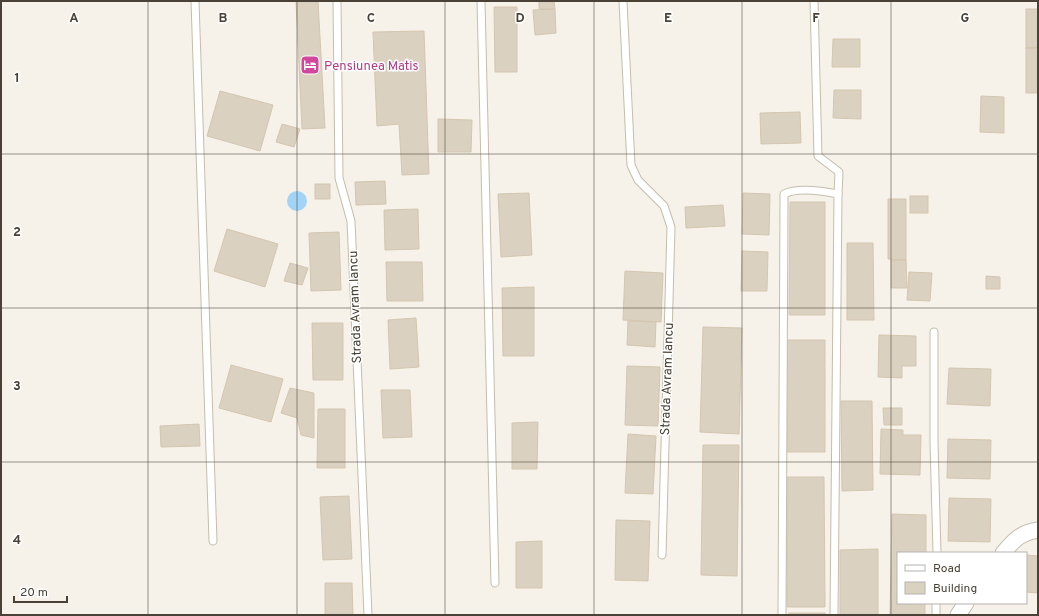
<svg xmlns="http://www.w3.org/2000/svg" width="1039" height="616" viewBox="0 0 1039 616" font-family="Overpass,sans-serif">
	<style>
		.water { fill: #a1d4f6 }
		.building { fill: #dbd1c0; stroke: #d4c6b0 }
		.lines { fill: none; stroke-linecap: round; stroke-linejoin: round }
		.service-casing { stroke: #c5bdad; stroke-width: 9 }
		.minor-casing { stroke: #c5bdad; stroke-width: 17 }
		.service { stroke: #fff; stroke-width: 7 }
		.minor { stroke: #fff; stroke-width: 15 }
		.grid { fill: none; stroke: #4a4236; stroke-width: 1; stroke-opacity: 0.55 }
		.labels { text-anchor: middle; stroke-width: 3; stroke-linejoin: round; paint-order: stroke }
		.hotel-label { font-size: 13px; fill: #b23c85; stroke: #fff; text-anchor: start }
		.street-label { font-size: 13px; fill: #4a4236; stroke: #fff }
		.grid-label { font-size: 13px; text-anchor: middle; font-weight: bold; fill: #4a4236; stroke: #fff; stroke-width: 3; stroke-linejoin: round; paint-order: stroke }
	</style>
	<rect width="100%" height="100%" fill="#f6f2e9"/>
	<circle class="water" cx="297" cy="201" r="10"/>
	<g class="building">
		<path d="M296,1H318L325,128L302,129Z"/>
		<path d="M539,1H554L555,9H539Z"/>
		<path d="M494,7H517V72H495Z"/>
		<path d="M555,9L556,33L535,35L533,10Z"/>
		<rect x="1026" y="9" width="12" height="39"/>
		<path d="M424,31L429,174L402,175L399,124L377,126L373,32Z"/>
		<path d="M833,39H860V67H832Z"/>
		<rect x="1026" y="48" width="12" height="45"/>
		<path d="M834,90H861V119L833,118Z"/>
		<path d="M220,91L273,105L260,151L207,136Z"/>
		<path d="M981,96L1004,97V133L980,132Z"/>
		<path d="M800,112L801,143L761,144L760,113Z"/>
		<path d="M438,119L472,120L471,152H438Z"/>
		<path d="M282,124L300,129L294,147L276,142Z"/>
		<path d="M385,181L386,204L356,205L355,182Z"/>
		<rect x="315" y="184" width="15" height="15"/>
		<path d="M529,193L532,255L501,257L498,194Z"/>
		<path d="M743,193L770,194L769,235L742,234Z"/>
		<rect x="910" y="196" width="18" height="17"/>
		<path d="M888,199H906V260L888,259Z"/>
		<path d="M790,202H825V315H789Z"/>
		<path d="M723,205L725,226L686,228L685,207Z"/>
		<path d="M418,209L419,249L385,250L384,210Z"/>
		<path d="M227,229L278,244L265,287L214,271Z"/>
		<path d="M339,232L341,290L311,291L309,233Z"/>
		<path d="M847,243H873L874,320H847Z"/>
		<path d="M742,251L768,252L767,291H741Z"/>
		<path d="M891,260H906L907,288H891Z"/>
		<path d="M386,262H422L423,301H387Z"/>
		<path d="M290,263L308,268L302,285L284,281Z"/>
		<path d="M625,271L663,273L661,322L623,320Z"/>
		<path d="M909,272L932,273L930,301L907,300Z"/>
		<path d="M986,276L1000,277V289H986Z"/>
		<path d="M534,287V356H503L502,288Z"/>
		<path d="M416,318L419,367L390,369L388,320Z"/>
		<path d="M628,321L656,322L655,347L627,345Z"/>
		<path d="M312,323H343V380H313Z"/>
		<path d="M703,327L742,328L739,434L700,432Z"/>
		<path d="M879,335L916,336V366H902V378L878,377Z"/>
		<path d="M786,340H825V452H787Z"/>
		<path d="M231,365L283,379L271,422L219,408Z"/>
		<path d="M627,366L660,367L658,426L625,425Z"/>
		<path d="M949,368L991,369L990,406L947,404Z"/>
		<path d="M290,388L314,393V438L301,435L297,418L281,413Z"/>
		<path d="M381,390H410L412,437L383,438Z"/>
		<path d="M841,401H872L873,490L842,491Z"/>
		<path d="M883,408H902V425H884Z"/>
		<path d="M318,409H345V468H317Z"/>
		<path d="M538,422L537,469H512V423Z"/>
		<path d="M199,424L200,446L161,447L160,426Z"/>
		<path d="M881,429L903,430V435H921L920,475L880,474Z"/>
		<path d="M628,434L656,436L653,494L625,493Z"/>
		<path d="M948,439L991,440L990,479L947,478Z"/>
		<path d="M703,445H739L737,576L701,575Z"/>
		<path d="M787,477H824L825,607H787Z"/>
		<path d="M349,496L352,559L323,560L320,497Z"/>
		<path d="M949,498L991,499L990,542L948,541Z"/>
		<path d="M892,514L926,515V553H898V603H925V615H890Z"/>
		<path d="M616,520L650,521L648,581L615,580Z"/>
		<path d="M542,541V588H516V542Z"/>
		<path d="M878,549V615H840V550Z"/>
		<path d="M1026,555L1038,556V593L1026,592Z"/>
		<path d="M325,583H352L353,615H325Z"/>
		<rect x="789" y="613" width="36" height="2"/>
	</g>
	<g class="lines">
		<g class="service-casing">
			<g id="service">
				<path d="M195,1L213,541"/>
				<path d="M337,1L339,178L351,221L368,615"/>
				<path d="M481,1L495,583"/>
				<path d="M623,1L631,165L638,180L664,206L671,227L662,555"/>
				<path d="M814,1L818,156L839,172L838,194"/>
				<path d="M934,332V442L937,553"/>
				<path d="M782,615L784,203V194C798,187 823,191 838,194L834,615"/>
				<path d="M936,615V603"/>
			</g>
		</g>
		<g class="minor-casing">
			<g id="minor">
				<path d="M1003,553C1014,540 1020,533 1038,530"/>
				<path d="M958,615L966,603"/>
			</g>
		</g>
		<use href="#service" class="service"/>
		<use href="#minor" class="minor"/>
	</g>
	<path class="grid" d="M148,1V615M297,1V615M445,1V615M594,1V615M742,1V615M891,1V615M1,154H1038M1,308H1038M1,462H1038"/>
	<defs>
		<g id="hotel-square" transform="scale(1)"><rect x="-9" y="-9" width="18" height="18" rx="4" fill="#d1479c" stroke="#fff"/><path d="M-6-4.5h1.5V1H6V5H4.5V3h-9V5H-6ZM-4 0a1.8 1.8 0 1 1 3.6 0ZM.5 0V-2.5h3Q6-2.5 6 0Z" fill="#fff"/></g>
	</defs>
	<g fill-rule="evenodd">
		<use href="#hotel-square" x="310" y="65"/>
	</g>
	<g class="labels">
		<g class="hotel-label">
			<text x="324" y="70">Pensiunea Matis</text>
		</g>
		<g class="street-label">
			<text transform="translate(354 307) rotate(-92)" y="5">Strada Avram Iancu</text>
			<text transform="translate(666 379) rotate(-88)" y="5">Strada Avram Iancu</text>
		</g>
	</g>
	<g class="grid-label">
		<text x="74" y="22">A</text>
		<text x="223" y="22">B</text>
		<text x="371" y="22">C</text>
		<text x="520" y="22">D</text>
		<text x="668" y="22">E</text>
		<text x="816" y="22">F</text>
		<text x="965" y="22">G</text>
		<text x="17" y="82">1</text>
		<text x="17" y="236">2</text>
		<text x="17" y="390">3</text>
		<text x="17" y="544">4</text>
	</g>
	<rect width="1039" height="616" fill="none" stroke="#4a4236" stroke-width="4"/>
	<rect x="897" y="552" width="130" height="52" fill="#ffffff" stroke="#b7b3af"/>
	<rect x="905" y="565" width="20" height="6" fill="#ffffff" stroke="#b7b3af"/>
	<text x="933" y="572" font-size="12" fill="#4a4236">Road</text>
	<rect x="905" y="582" width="20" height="12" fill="#dbd1c0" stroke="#b7b3af"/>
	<text x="933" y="592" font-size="12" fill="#4a4236">Building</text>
	<path d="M14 596v6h53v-6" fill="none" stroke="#4a4236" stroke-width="2"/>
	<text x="20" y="596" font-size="12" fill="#4a4236" stroke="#ffffff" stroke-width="3" paint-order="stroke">20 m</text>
</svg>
